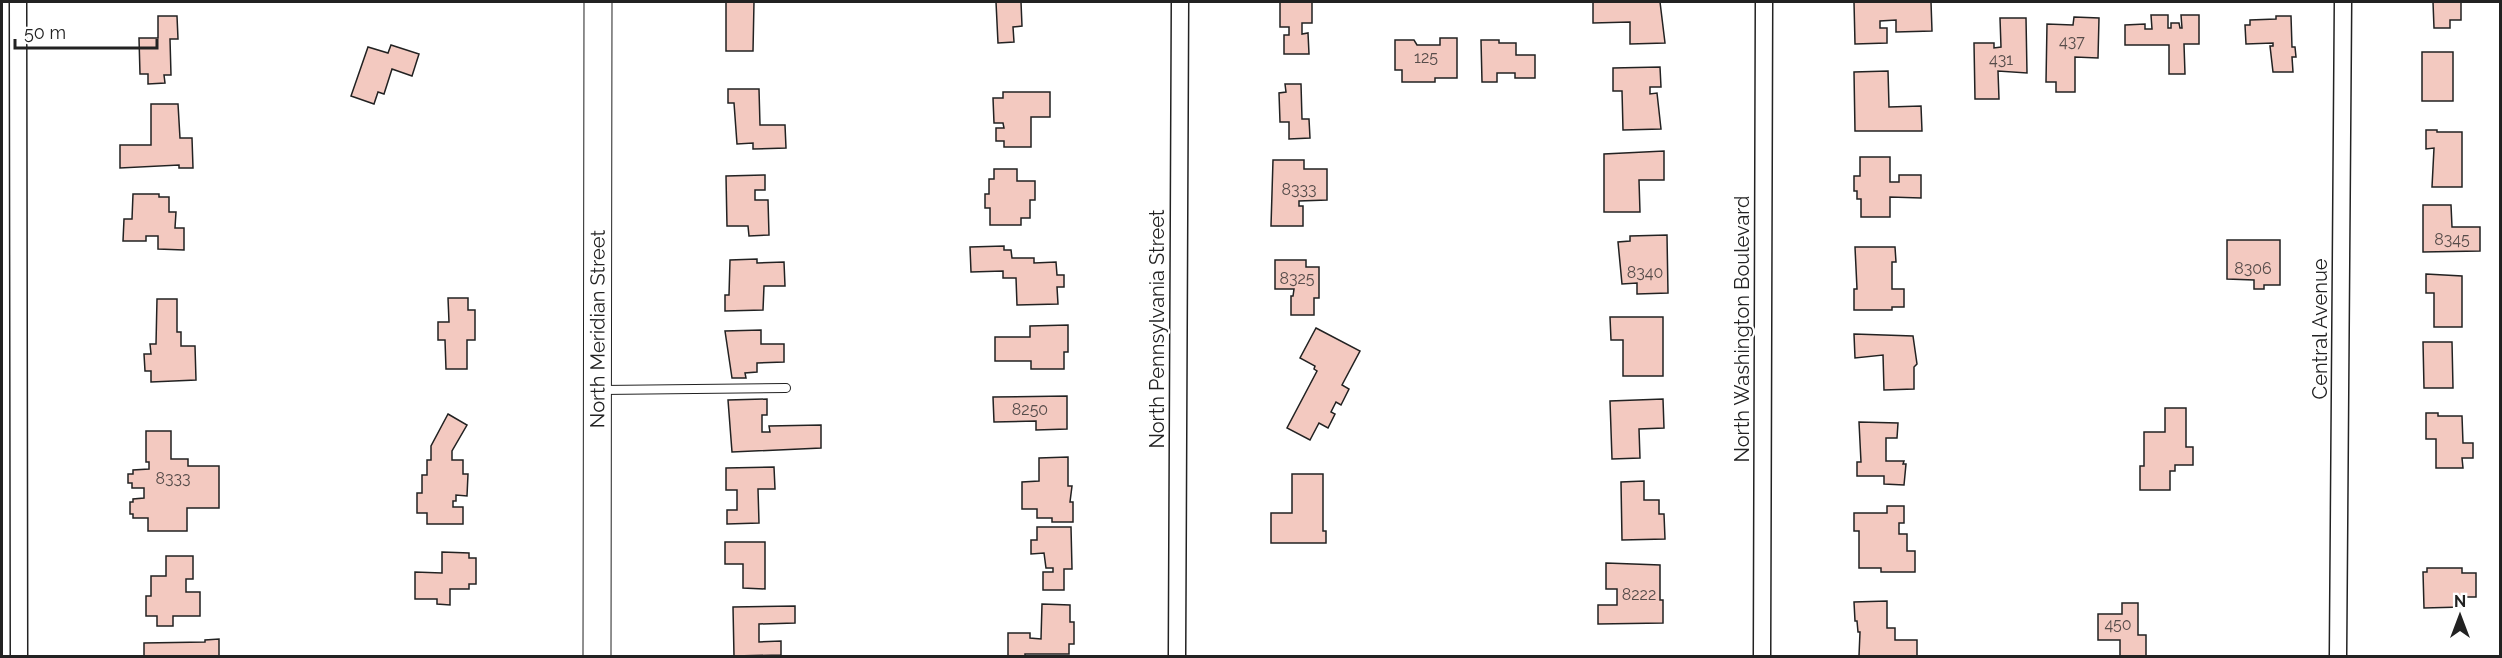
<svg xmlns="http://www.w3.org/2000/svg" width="2502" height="658" viewBox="0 0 2502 658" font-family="Raleway,sans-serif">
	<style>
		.building { fill: #f3c9c0; stroke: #222; stroke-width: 1.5 }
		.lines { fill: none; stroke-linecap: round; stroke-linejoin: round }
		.lane-casing { stroke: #222; stroke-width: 10 }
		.street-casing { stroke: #222; stroke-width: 19 }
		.primary-casing { stroke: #222; stroke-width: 29 }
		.lane { stroke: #fff; stroke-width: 8 }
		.street { stroke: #fff; stroke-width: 16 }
		.primary { stroke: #fff; stroke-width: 27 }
		.labels { text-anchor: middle; stroke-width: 4.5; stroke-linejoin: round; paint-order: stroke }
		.number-label { font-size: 16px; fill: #564c4a }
		.street-label { font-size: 20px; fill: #222; stroke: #fff }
	</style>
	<rect width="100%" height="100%" fill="#fff"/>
	<g class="building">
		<path d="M726,2H754L753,51H726Z"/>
		<path d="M996,2H1021L1022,26L1013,27L1014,42L998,43Z"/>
		<path d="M1280,2H1312V23H1302V34L1308,33L1309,54H1284V35H1289V27H1280Z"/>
		<path d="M1593,2H1660L1665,43L1630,44V22L1593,23Z"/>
		<path d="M1854,2H1931L1932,31L1896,32V20L1880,21V28H1887V43L1855,44Z"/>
		<path d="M2433,2H2461V20H2450V28H2434Z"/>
		<path d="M2151,15H2168V28H2171V23H2179L2180,28H2182L2181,15H2199V44H2184L2185,74H2169V45H2125V25L2145,24V29H2152Z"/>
		<path d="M158,16H177L178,39H170L171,75H164L165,83L148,84V74H140L139,38H158Z"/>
		<path d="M2276,16H2291L2292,47H2295L2296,57H2292L2293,72H2273L2270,46H2273V43L2246,44L2245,25H2250V20L2276,19Z"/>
		<path d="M2074,17L2099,18L2098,58L2075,57V92H2056V82H2046L2047,24L2073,25Z"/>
		<path d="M2000,18H2026L2027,73L1998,71L1999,99H1975L1974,43H1994V48L2001,47Z"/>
		<path d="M1440,38H1457V78H1435V82H1402V70H1395V40H1414L1417,45H1440Z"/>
		<path d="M1481,40H1499V43H1516V55H1535V78H1515V73H1497V82H1482Z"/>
		<path d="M391,45L419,54L412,76L392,69L384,94L378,92L374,104L351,96L368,47L388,53Z"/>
		<rect x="2422" y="52" width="31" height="49"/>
		<path d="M1660,67L1661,87H1650V94L1657,93L1661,129L1623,130L1622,91H1613V68Z"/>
		<path d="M1888,71L1889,107L1921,106L1922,131H1855L1854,72Z"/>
		<path d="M1285,84H1301L1302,119H1309L1310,138L1289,139V122H1280L1279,93L1286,92Z"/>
		<path d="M728,89H759L760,125H785L786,148L753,149V143L737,144L734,103H728Z"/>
		<path d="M1003,92H1050V117H1031V147H1004V141H996V128H1004L1003,123H994L993,98H1003Z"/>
		<path d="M151,104H178L180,138H192L193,168H179V165L120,168V145H151Z"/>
		<path d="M2426,130H2437V132H2462V187H2432L2434,148L2426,149Z"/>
		<path d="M1664,151V180H1639L1640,212H1604V154Z"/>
		<path d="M1860,157H1890V182H1899V175H1921V198L1890,197V217H1861V199H1857V191H1854V176H1860Z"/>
		<path d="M1273,160H1304V169H1327V200L1299,201V206H1303V226H1271Z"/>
		<path d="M994,169H1017V181H1035V200H1030V218H1021V225H990V208H985V194H989V179H994Z"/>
		<path d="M765,175V190H755V200H768L769,235L749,236L748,226H727L726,176Z"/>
		<path d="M133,194H159V197H169V212H176L175,228H184V250L158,249V236H146V241H123L124,219H132Z"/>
		<path d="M2423,205H2451L2452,227H2480V251L2423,252Z"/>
		<path d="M1667,235L1668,293L1637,294V283L1622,284L1618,242L1630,241V236Z"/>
		<path d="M2227,240H2280V285H2264V289H2254V280L2227,279Z"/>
		<path d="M1004,246V250H1011L1012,258H1034V263L1056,262L1057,275H1064V287H1057L1058,304L1017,305L1016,278H1003V271L971,272L970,247Z"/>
		<path d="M1855,247H1895L1896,262H1892V289H1904V307H1892V310H1854V289H1857Z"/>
		<path d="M757,259V263L784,262L785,286H764L763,310L725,311V295H729L730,260Z"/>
		<path d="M1275,260H1306V267H1319V298H1314V315H1291V296H1293L1294,289H1275Z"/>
		<path d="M2426,274L2462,276V327H2434V293H2426Z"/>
		<path d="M448,298H468V310H475V340H467V369H446L445,340H438V322H449Z"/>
		<path d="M157,299H177V332H181V346H195L196,380L151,382V371H145L144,354H151L150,344H156Z"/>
		<path d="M1610,317H1663V376H1623V340H1611Z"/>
		<path d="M1068,325V352H1064V369H1031V361H995V337H1030V326Z"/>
		<path d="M1316,328L1360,351L1342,385L1349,389L1341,405L1336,402L1331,412L1335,414L1328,428L1319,423L1310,440L1287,428L1317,371L1314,369L1315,366L1300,358Z"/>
		<path d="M761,330V344H784V362L757,363V372L745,373L746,378H732L725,331Z"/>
		<path d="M1854,334L1913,336L1917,364L1914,367V389L1884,390L1883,355L1855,358Z"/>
		<path d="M2423,342H2452L2453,388H2424Z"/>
		<path d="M1067,396V429L1036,430V421L994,422L993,397Z"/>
		<path d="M767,399V415H762V432H770L769,426L821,425V448L732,452L728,400Z"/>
		<path d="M1663,399L1664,428L1639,429L1640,458L1612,459L1610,401Z"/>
		<path d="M2165,408H2186V447H2193V465H2175V471H2170V490H2140V466H2144V432H2165Z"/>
		<path d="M2426,413H2438V416H2462L2463,443H2473V458H2462L2463,468H2436V439H2426Z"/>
		<path d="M448,414L467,425L452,451V460H463V474H468L467,496L456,495V501H453V507H463V524H427V513H417V493H422V475H427V460H431V446Z"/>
		<path d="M1859,422L1898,423L1897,438H1886V461H1904L1903,464H1906L1904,485L1884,484V476H1857V462H1861Z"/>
		<path d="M146,431H171V459H188V466H219V508H187V531H148V518H133V514H130V502H133V499L144,498V488H132V483H128V474H133V470L149,469V462H146Z"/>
		<path d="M1068,457V486H1072L1070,502H1073V522H1052V518H1037V509H1022V482L1039,481V458Z"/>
		<path d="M774,467L775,489H758L759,523L727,524V510H737V490H726V468Z"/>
		<path d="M1292,474H1323V531H1326V543H1271V513H1292Z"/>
		<path d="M1644,481V500H1659V514H1664L1665,539L1622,540L1621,482Z"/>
		<path d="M1887,506H1904V523H1899V534H1907V551H1915V572H1881V568H1859V531H1854V513H1887Z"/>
		<path d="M1037,527H1071L1072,569H1064V590H1043V572H1053V568H1046L1044,553L1031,554V540H1037Z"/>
		<path d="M725,542H765V589L743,588V564H725Z"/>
		<path d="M442,552L469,553V558H476V584H469V589H450V605L437,604V599H415V572L442,573Z"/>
		<path d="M166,556H193V579H186V592H200V616H173V626H157V616H146V596H151V576H166Z"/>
		<path d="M1606,563L1660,565V600H1663V623L1598,624V605H1617V589H1606Z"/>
		<path d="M2427,568H2462V573H2476V597H2462V607L2424,608L2423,572H2427Z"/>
		<path d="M1887,601V628H1895V640H1917V656H1859L1860,632H1858L1857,621H1855L1854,602Z"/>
		<path d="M2122,603H2138V635H2146V656H2120V640H2098V614H2122Z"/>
		<path d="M1042,604L1070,605V622H1074V644H1069V654H1025V656H1008V633H1030V638L1041,639Z"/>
		<path d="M795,606V623L759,624V642L781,641V655L734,656L733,607Z"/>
		<path d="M219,639V656H144V643L205,642V640Z"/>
	</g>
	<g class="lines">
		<g class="lane-casing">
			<path id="lane" d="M602,390L786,388"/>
		</g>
		<g class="street-casing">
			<g id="street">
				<path d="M18,2L19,656"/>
				<path d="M1177,656L1180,2"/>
				<path d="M1762,656L1764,2"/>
				<path d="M2338,656L2343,2"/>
			</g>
		</g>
		<g class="primary-casing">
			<g id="primary">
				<path id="s1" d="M597,656L598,2"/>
			</g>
		</g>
		<use href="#lane" class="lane"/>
		<use href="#street" class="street"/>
		<use href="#primary" class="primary"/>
	</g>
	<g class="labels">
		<g class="number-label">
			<text x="2072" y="47">437</text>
			<text x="1426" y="63">125</text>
			<text x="2001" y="65">431</text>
			<text x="1299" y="195">8333</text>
			<text x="2452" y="245">8345</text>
			<text x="2253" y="274">8306</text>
			<text x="1645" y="278">8340</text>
			<text x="1297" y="284">8325</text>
			<text x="1030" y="415">8250</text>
			<text x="173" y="484">8333</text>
			<text x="1639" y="600">8222</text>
			<text x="2118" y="630">450</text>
		</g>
		<g class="street-label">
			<text dy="7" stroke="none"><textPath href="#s1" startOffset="327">North Meridian Street</textPath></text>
			<text transform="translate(1157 329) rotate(-90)" y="7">North Pennsylvania Street</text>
			<text transform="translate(1742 329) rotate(-90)" y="7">North Washington Boulevard</text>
			<text transform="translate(2320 329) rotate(-90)" y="7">Central Avenue</text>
		</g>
	</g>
	<rect width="2502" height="658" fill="none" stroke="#222222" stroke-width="6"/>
	<g transform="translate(2460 616)" stroke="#ffffff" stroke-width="4.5" paint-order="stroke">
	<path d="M0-4.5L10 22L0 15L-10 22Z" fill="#222222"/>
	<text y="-9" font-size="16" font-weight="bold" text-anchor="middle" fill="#222222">N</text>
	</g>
	<path d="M15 39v9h142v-9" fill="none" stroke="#222222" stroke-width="3"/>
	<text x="24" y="39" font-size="18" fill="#222222" stroke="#ffffff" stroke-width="4.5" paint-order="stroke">50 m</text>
</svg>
